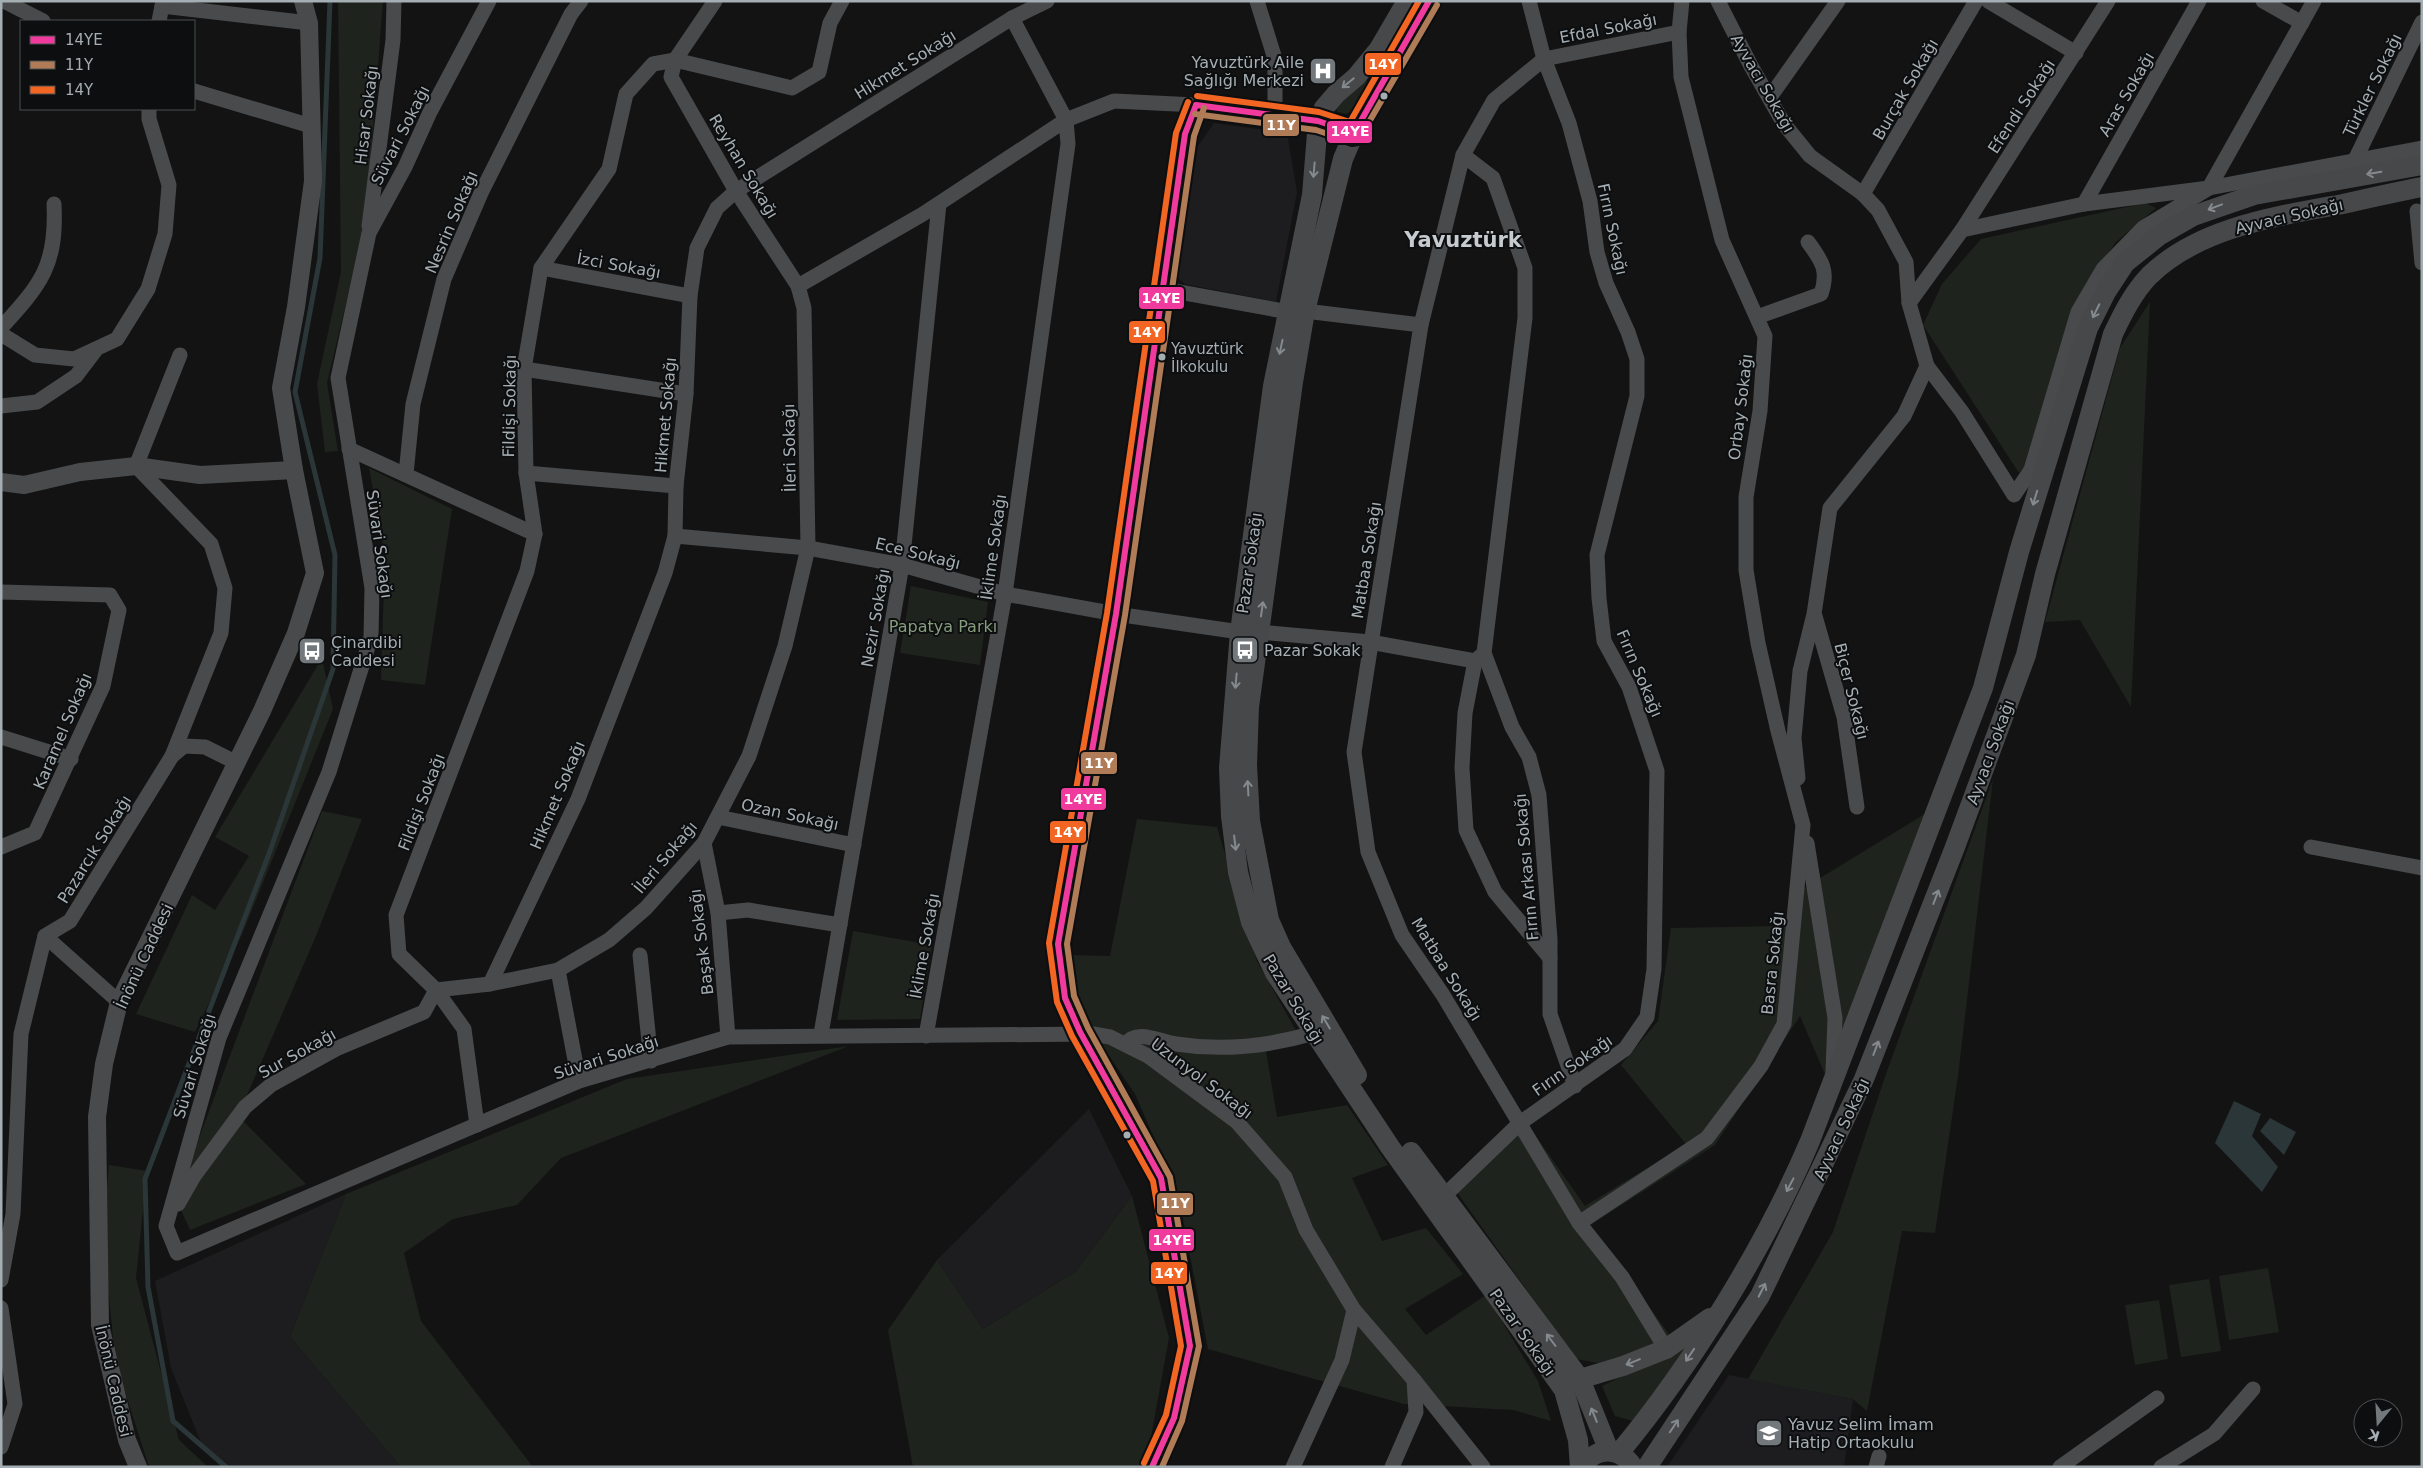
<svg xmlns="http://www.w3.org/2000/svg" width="2423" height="1468" viewBox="0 0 2423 1468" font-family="'DejaVu Sans',sans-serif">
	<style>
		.built { fill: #1d1d1f }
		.green { fill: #1e231d }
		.water { fill: #2b3638 }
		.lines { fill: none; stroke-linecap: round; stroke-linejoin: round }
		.stream { stroke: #2b3638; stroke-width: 5 }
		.minor { stroke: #484a4c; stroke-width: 15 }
		.tertiary { stroke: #484a4c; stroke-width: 18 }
		.secondary { stroke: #47484a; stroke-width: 20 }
		.bus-1-casing { stroke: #0d0e0f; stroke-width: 10 }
		.bus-2-casing { stroke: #0d0e0f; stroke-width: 10 }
		.bus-3-casing { stroke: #0d0e0f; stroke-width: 10 }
		.bus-1 { stroke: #f13a9d; stroke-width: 6 }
		.bus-2 { stroke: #b07c57; stroke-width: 6 }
		.bus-3 { stroke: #f26522; stroke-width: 6 }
		.oneway { stroke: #848a8e }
		.bus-dot { fill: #a5aeb3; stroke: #0d0e0f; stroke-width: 2 }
		.labels { text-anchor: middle; stroke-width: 4; stroke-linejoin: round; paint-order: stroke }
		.bus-label { font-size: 15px; fill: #a5aeb3; stroke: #0d0e0f; text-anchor: start }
		.street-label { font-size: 16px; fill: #a5aeb3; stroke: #0d0e0f }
		.poi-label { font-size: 16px; fill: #a5aeb3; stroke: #0d0e0f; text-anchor: start }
		.park-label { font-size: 16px; fill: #859d7d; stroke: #0d0e0f }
		.district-label { font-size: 21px; font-weight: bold; fill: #c6cbd0; stroke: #0d0e0f }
		.line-badge { stroke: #0d0e0f; stroke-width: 2 }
		.badge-label { font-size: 14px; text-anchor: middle; font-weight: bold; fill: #fff }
	</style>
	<rect width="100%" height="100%" fill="#131313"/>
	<g class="built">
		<path d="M1214,123L1287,133L1297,192L1276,302L1185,284L1177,277L1198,146Z"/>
		<path d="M1089,1109L1132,1196L1076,1271L983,1329L937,1260Z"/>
		<path d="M346,1194L290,1337L401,1467H229L202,1445L171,1368L155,1281Z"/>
		<path d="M1729,1375L1853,1399L1844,1467H1667Z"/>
	</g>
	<g class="green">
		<path d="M338,1H383L366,220L327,383L338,451L325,452L317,384L341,272Z"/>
		<path d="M1364,78L1373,86L1353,110L1346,114L1338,112L1335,107Z"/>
		<path d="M2145,203L2156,208L2115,243L2072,311L2033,458L2019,473L1923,325L1942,284L1981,239Z"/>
		<path d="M2150,302L2131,707L2080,620L2045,622L2120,348Z"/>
		<path d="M369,468L452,509L425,685L381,680L385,556Z"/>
		<path d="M911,586L988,602L980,665L900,653Z"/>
		<path d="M322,658L333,709L243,932L195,1032L136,1014L192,895L215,910L249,856L215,837Z"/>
		<path d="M1993,779L1958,1076L1935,1233L1902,1231L1867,1411L1853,1399L1748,1379L1833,1232L1887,1071Z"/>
		<path d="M322,811L362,819L316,936L238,1116L306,1184L190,1230L176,1199Z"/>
		<path d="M1928,812L1827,1079L1800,1016L1715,1145L1589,1226L1672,1338L1604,1364L1576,1359L1451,1184L1528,1125L1585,1206L1686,1144L1621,1065L1658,1021L1671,928L1785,926L1799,891Z"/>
		<path d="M1137,819L1217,827L1257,961L1299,1036L1266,1051L1277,1117L1347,1105L1388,1165L1352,1178L1382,1241L1426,1228L1463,1274L1405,1309L1426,1335L1486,1295L1538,1381L1551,1421L1513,1410L1404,1404L1208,1349L1178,1193L1135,1094L1081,1015L1065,955L1110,956Z"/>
		<path d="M853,931L932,945L920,1019L837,1020Z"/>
		<path d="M849,1046L561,1158L517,1205L453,1219L404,1253L421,1321L533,1467H401L290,1337L346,1194L627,1079Z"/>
		<path d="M109,1165L147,1171L136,1278L179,1440L208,1467H149L115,1360L103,1231Z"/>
		<path d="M1132,1196L1169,1338L1149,1448L1140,1467H913L888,1330L937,1260L983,1329L1076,1271Z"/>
		<path d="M2268,1268L2279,1332L2229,1340L2219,1276Z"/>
		<path d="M2209,1279L2221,1351L2181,1357L2169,1285Z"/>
		<path d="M2159,1300L2168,1359L2135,1365L2125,1305Z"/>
		<path d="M1706,1333L1633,1421L1615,1416L1602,1386L1682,1347Z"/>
	</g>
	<g class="water">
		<path d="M2234,1101L2261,1114L2252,1136L2278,1167L2262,1192L2215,1143Z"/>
		<path d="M2270,1118L2296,1132L2284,1155L2260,1131Z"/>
	</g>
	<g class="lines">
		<path class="stream" d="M226,1467L173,1421L148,1287L145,1179L270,851L333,669L335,555L295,392L320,258L330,1"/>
		<g class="minor">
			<path d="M4,1L43,21"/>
			<path d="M489,1L430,112L405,167L369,233L338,378L372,588L371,637L329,772L219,1038L166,1226L177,1253L579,1081L728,1037L1093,1034L1110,1037L1148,1056L1237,1122L1285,1177L1306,1230L1354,1310L1414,1380L1416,1412L1392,1467"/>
			<path d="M1257,1L1275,59V117"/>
			<path d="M1718,1L1751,66L1784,124L1810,156L1863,194L1878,210L1906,262L1909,303L1927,366L1904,416L1830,508L1814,614L1800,671L1794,738L1798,778"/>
			<path d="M1988,1L2076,53"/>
			<path d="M2263,1L2302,23"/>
			<path d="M162,6L309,23"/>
			<path d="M159,21L163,1"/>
			<path d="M194,91L311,126"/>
			<path d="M1770,97L1838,1"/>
			<path d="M1463,155L1493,178L1525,268V318L1484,653L1475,661L1465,713L1462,768L1466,830L1495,892L1550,958"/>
			<path d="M2354,162L2422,22"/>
			<path d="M1863,194L1976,1"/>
			<path d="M2084,204L2199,1"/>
			<path d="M2417,211L2422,263"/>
			<path d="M369,226L393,40L394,1"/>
			<path d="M1962,230L2108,1"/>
			<path d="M541,268L690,296"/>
			<path d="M798,286L923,214L1066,120L1114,101L1196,105L1318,121L1354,133"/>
			<path d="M1163,289L1289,312L1305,311L1421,325"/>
			<path d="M1909,303L1962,230L2084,204L2209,188L2422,148"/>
			<path d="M1757,317L1821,294C1829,271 1822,261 1808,242"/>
			<path d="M1,328C41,284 57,266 54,204"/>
			<path d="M1,334L35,355L74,359L117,339L148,289L165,234L169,185L149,119V109"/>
			<path d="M1927,366L1962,412L2014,495L2031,470L2078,312L2103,269L2143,228L2209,188L2314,1"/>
			<path d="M524,369L686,394"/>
			<path d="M1,406L37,402L76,376L95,351"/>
			<path d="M349,449L535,534"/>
			<path d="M526,473L676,486"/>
			<path d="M406,474L413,404L444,279L481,193L571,14L581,1"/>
			<path d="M675,536L808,548L902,565L1005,594L1116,614L1240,632"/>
			<path d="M1,592L110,595L119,610L103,686L35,833L1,847"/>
			<path d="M1815,616L1844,717L1857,807"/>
			<path d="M1259,632L1370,642L1475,661"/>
			<path d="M1484,653L1512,727L1529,757L1539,795L1550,939V1014L1575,1086"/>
			<path d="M1,737L71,759"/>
			<path d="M172,756L184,746L205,747L237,763"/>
			<path d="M718,817L854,845"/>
			<path d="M704,843L718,913L728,1037"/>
			<path d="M1807,843L1835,1018L1833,1071"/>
			<path d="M2311,847L2422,868"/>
			<path d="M718,913L748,910L840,925"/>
			<path d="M45,936L119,1002"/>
			<path d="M640,955L651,1061"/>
			<path d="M558,970L579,1081"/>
			<path d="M490,984L578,799L665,573L675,536L676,486L686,394L690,296L697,248L717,208L736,191L1012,18L1047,1"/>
			<path d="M436,990L490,984L558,970L609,940L646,908L704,843L749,756L785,646L808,548L804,308L798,286L736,191L671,77L675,60L715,1"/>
			<path d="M821,1034L902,565L939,204"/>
			<path d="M926,1036L1005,594L1068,144L1066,120L1012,18"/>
			<path d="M1126,1044C1137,1028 1160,1042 1176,1044C1221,1051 1270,1046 1314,1033"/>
			<path d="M477,1125L464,1029L436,990L399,954L396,915L527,571L535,534L526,473L524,369L541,268L609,169L626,94L653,64L675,60L792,88L819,72L830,23L842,1"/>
			<path d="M1444,1196L1520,1123L1625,1049L1647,1017L1654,969L1657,771L1629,687L1604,641L1599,598L1597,555L1637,396V359L1628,332L1606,283L1597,252L1590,201L1569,123L1544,59L1529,1"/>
			<path d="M178,1204L194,1176L245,1107L271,1085L338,1048L424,1012L436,990"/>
			<path d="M1579,1223L1707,1138L1761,1066L1784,1024L1803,825L1778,731L1758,643L1746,570V497L1760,411L1765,336L1722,240L1681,77L1679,32L1682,1"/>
			<path d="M1,1280L13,1214L21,1034L45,936L70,921L172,756L221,633L225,588L211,544L136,466L180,355"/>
			<path d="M1,1308L15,1404L1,1447"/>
			<path d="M1666,1349L1622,1277L1579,1223L1443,995L1402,935L1368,852L1354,752L1421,325L1463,155L1494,100L1544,59L1679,32"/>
			<path d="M1414,1380L1483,1467"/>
			<path d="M1152,1467L1174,1418L1190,1346L1161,1178L1080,1032L1065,998L1058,944L1116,614L1185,134L1196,105"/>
			<path d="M1293,1467L1342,1360L1354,1310"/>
			<path d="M1876,1467L1879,1456"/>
			<path d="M2060,1467L2157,1398"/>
			<path d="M2161,1467L2214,1434L2253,1389"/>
		</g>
		<g class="tertiary">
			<path d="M1,482L24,485L80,472L136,466L200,475L294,470"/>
			<path d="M138,1467L127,1440L100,1325L97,1117L104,1064L119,1002L262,711L296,633L315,573L294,470L281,388L296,307L313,181L309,23L303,1"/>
		</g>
		<g class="secondary">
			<path d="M1407,1L1379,49L1356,77L1336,94L1324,108L1318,121L1312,195L1273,386L1240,632L1229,768L1231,816L1238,872L1251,922L1275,973L1390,1147L1564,1390L1578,1440L1580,1467"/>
			<path d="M1357,1075L1281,947L1269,920L1250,821L1247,765L1249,707L1293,382L1305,311L1343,159L1354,133L1429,1"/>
			<path d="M1411,1152L1580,1379L1609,1451"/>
			<path d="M1580,1379L1623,1366L1666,1349L1710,1318"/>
			<path d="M1619,1453C1692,1365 1765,1247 1810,1141L1983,688L2019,552L2088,328L2106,292L2125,263L2160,235L2193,216L2254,195L2422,165"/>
			<path d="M1583,1467C1595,1446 1621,1447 1633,1467"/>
			<path d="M1647,1467L1760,1296L1864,1079L1955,847L2026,655L2045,574L2113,334C2123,313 2133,293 2149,276C2199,227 2278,216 2343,204C2369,198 2395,192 2422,187"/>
		</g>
		<g class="bus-1-casing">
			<g id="bus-1">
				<path d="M1196,105L1318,121L1354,133L1429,1"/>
				<path d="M1152,1467L1174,1418L1190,1346L1161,1178L1080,1032L1065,998L1058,944L1116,614L1185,134L1196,105"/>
			</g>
		</g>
		<g class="bus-2-casing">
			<g id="bus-2">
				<path d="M1195,114L1316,130L1352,142L1358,141L1437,5"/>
				<path d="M1162,1467L1182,1421L1199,1346L1170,1177L1088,1028L1074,996L1067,944L1125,615L1194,136L1204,108"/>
			</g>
		</g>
		<g class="bus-3-casing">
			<g id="bus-3">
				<path d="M1197,96L1319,112L1350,122L1419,1"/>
				<path d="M1144,1463L1166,1415L1181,1346L1153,1181L1072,1036L1057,1002L1049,943L1107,613L1176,133L1188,102"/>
			</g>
		</g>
		<use href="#bus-1" class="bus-1"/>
		<use href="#bus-2" class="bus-2"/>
		<use href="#bus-3" class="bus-3"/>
	</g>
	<defs><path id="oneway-shaft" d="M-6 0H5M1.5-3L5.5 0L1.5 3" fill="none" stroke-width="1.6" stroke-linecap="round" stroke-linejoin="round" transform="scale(1.25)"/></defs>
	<g class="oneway">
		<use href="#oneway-shaft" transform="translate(1348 83) rotate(141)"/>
		<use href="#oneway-shaft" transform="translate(1314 170) rotate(95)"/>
		<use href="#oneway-shaft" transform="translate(2374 173) rotate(170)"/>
		<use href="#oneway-shaft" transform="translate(2215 207) rotate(159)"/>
		<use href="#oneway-shaft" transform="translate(2096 311) rotate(116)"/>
		<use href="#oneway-shaft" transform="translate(1281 347) rotate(102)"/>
		<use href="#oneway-shaft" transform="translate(2035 498) rotate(107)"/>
		<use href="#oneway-shaft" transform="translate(1262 609) rotate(-82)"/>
		<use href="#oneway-shaft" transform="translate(1236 681) rotate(95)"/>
		<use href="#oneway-shaft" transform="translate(1248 788) rotate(-93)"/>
		<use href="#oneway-shaft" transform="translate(1235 843) rotate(83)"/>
		<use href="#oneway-shaft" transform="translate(1936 897) rotate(-69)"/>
		<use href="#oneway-shaft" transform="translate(1326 1022) rotate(-121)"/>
		<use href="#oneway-shaft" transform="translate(1876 1048) rotate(-69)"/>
		<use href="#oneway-shaft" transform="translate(1790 1185) rotate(118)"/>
		<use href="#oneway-shaft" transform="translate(1762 1290) rotate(-63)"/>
		<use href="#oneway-shaft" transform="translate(1551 1340) rotate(-127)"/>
		<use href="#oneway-shaft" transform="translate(1690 1355) rotate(124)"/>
		<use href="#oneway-shaft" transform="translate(1633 1362) rotate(158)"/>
		<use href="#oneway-shaft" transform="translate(1594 1415) rotate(-112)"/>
		<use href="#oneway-shaft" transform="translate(1674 1426) rotate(-56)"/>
	</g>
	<defs>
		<g id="hospital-square" transform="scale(1.4375)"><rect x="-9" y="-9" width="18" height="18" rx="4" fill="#72787b" stroke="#0d0e0f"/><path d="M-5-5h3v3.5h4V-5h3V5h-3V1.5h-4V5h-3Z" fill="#fff"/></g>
		<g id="bus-square" transform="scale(1.4375)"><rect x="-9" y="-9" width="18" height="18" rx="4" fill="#72787b" stroke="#0d0e0f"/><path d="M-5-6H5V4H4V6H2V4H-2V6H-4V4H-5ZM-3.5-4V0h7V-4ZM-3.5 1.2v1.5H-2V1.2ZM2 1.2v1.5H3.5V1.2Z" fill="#fff"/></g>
		<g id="school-square" transform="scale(1.4375)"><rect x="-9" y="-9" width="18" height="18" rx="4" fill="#72787b" stroke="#0d0e0f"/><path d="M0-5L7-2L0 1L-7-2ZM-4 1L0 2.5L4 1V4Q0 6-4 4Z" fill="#fff"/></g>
	</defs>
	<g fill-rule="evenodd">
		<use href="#hospital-square" x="1323" y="71"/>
		<use href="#bus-square" x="1245" y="650"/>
		<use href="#bus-square" x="312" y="651"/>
		<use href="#school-square" x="1769" y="1433"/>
	</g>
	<g class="bus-dot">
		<circle cx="1384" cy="96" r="4.5"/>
		<circle cx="1162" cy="357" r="4.5"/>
		<circle cx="1127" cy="1135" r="4.5"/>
	</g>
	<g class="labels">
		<g class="bus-label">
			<text x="1171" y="354">Yavuztürk<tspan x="1171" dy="18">İlkokulu</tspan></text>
		</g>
		<g class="street-label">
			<text transform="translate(1608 28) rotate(-11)" y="6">Efdal Sokağı</text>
			<text transform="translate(905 64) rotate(-32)" y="6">Hikmet Sokağı</text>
			<text transform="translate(1763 83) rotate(60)" y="6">Ayvacı Sokağı</text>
			<text transform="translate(2372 85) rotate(-64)" y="6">Türkler Sokağı</text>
			<text transform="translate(1905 89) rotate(-60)" y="6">Burçak Sokağı</text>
			<text transform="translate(2126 94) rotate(-60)" y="6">Aras Sokağı</text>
			<text transform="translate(2021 106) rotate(-57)" y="6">Efendi Sokağı</text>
			<text transform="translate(366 115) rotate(-83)" y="6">Hisar Sokağı</text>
			<text transform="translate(400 135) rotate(-63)" y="6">Süvari Sokağı</text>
			<text transform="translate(744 166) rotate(59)" y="6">Reyhan Sokağı</text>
			<text transform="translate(2289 216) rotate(-13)" y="6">Ayvacı Sokağı</text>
			<text transform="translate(451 222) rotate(-67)" y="6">Nesrin Sokağı</text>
			<text transform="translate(1613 229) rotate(78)" y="6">Fırın Sokağı</text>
			<text transform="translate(619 265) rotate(10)" y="6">İzci Sokağı</text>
			<text transform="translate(509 406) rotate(-89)" y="6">Fildişi Sokağı</text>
			<text transform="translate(1740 407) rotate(-83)" y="6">Orbay Sokağı</text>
			<text transform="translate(665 415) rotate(-85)" y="6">Hikmet Sokağı</text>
			<text transform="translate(789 448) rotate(-91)" y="6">İleri Sokağı</text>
			<text transform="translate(380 544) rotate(82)" y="6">Süvari Sokağı</text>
			<text transform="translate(993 547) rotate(-82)" y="6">İklime Sokağı</text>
			<text transform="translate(918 553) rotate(14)" y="6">Ece Sokağı</text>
			<text transform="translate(1366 560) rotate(-81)" y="6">Matbaa Sokağı</text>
			<text transform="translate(1249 563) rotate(-82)" y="6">Pazar Sokağı</text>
			<text transform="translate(875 618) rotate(-80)" y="6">Nezir Sokağı</text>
			<text transform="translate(1640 673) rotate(67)" y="6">Fırın Sokağı</text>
			<text transform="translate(1852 691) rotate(76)" y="6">Biçer Sokağı</text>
			<text transform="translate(62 731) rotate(-67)" y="6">Karamel Sokağı</text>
			<text transform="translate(1990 752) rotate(-70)" y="6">Ayvacı Sokağı</text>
			<text transform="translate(557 795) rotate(-67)" y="6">Hikmet Sokağı</text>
			<text transform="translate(421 802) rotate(-69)" y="6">Fildişi Sokağı</text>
			<text transform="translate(790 814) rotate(12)" y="6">Ozan Sokağı</text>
			<text transform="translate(94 849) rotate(-58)" y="6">Pazarcık Sokağı</text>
			<text transform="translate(665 857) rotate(-50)" y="6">İleri Sokağı</text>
			<text transform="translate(1526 867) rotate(-95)" y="6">Fırın Arkası Sokağı</text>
			<text transform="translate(701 942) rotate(-97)" y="6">Başak Sokağı</text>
			<text transform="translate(924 946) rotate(-80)" y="6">İklime Sokağı</text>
			<text transform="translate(144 956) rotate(-65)" y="6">İnönü Caddesi</text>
			<text transform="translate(1772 963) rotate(-84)" y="6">Basra Sokağı</text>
			<text transform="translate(1447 969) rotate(58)" y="6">Matbaa Sokağı</text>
			<text transform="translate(1294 999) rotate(59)" y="6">Pazar Sokağı</text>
			<text transform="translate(297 1053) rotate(-29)" y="6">Sur Sokağı</text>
			<text transform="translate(606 1057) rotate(-18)" y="6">Süvari Sokağı</text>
			<text transform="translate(1572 1065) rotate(-35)" y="6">Fırın Sokağı</text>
			<text transform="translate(194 1066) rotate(-73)" y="6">Süvari Sokağı</text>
			<text transform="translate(1202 1078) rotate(37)" y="6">Uzunyol Sokağı</text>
			<text transform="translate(1841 1129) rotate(-65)" y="6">Ayvacı Sokağı</text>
			<text transform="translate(1523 1332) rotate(55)" y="6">Pazar Sokağı</text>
			<text transform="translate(114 1381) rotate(77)" y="6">İnönü Caddesi</text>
		</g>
		<g class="poi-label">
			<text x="1304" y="68" text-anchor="end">Yavuztürk Aile<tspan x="1304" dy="18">Sağlığı Merkezi</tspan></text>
			<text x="331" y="648">Çinardibi<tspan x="331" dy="18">Caddesi</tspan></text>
			<text x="1264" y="656">Pazar Sokak</text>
			<text x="1788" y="1430">Yavuz Selim İmam<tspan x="1788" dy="18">Hatip Ortaokulu</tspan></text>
		</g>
		<g class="park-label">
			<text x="943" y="632">Papatya Parkı</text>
		</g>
		<g class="district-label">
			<text x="1463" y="247">Yavuztürk</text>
		</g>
	</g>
	<g class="line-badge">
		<rect x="1364" y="52" width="38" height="24" rx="5" fill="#f26522"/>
		<rect x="1262" y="113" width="38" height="24" rx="5" fill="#b07c57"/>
		<rect x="1326" y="120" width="47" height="24" rx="5" fill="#f13a9d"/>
		<rect x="1138" y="286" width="47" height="24" rx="5" fill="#f13a9d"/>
		<rect x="1128" y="320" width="38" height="24" rx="5" fill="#f26522"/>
		<rect x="1080" y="751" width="38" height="24" rx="5" fill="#b07c57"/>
		<rect x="1060" y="787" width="47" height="24" rx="5" fill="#f13a9d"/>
		<rect x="1049" y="820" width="38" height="24" rx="5" fill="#f26522"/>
		<rect x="1156" y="1192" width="38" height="24" rx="5" fill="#b07c57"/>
		<rect x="1148" y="1228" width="47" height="24" rx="5" fill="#f13a9d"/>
		<rect x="1150" y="1261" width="38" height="24" rx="5" fill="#f26522"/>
	</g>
	<g class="badge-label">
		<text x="1383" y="69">14Y</text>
		<text x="1281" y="130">11Y</text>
		<text x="1350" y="136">14YE</text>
		<text x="1161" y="303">14YE</text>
		<text x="1147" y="337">14Y</text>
		<text x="1099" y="768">11Y</text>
		<text x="1083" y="804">14YE</text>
		<text x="1068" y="837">14Y</text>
		<text x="1175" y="1208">11Y</text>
		<text x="1172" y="1245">14YE</text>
		<text x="1169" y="1278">14Y</text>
	</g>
	<rect width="2423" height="1468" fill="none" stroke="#a5aeb3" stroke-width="5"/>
	<rect x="20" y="20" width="175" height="90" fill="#0d0e0f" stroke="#4a4e51"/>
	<rect x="30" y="36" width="25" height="8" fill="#f13a9d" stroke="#4a4e51"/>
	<text x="65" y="45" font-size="15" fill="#a5aeb3">14YE</text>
	<rect x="30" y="61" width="25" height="8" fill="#b07c57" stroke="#4a4e51"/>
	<text x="65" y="70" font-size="15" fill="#a5aeb3">11Y</text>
	<rect x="30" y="86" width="25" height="8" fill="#f26522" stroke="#4a4e51"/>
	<text x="65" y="95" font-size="15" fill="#a5aeb3">14Y</text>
	<g transform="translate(2378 1423) rotate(198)"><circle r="24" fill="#0d0e0f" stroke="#4a4e51"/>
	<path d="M0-4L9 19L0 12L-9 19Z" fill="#72787b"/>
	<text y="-8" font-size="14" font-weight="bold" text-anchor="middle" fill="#a5aeb3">K</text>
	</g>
</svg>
